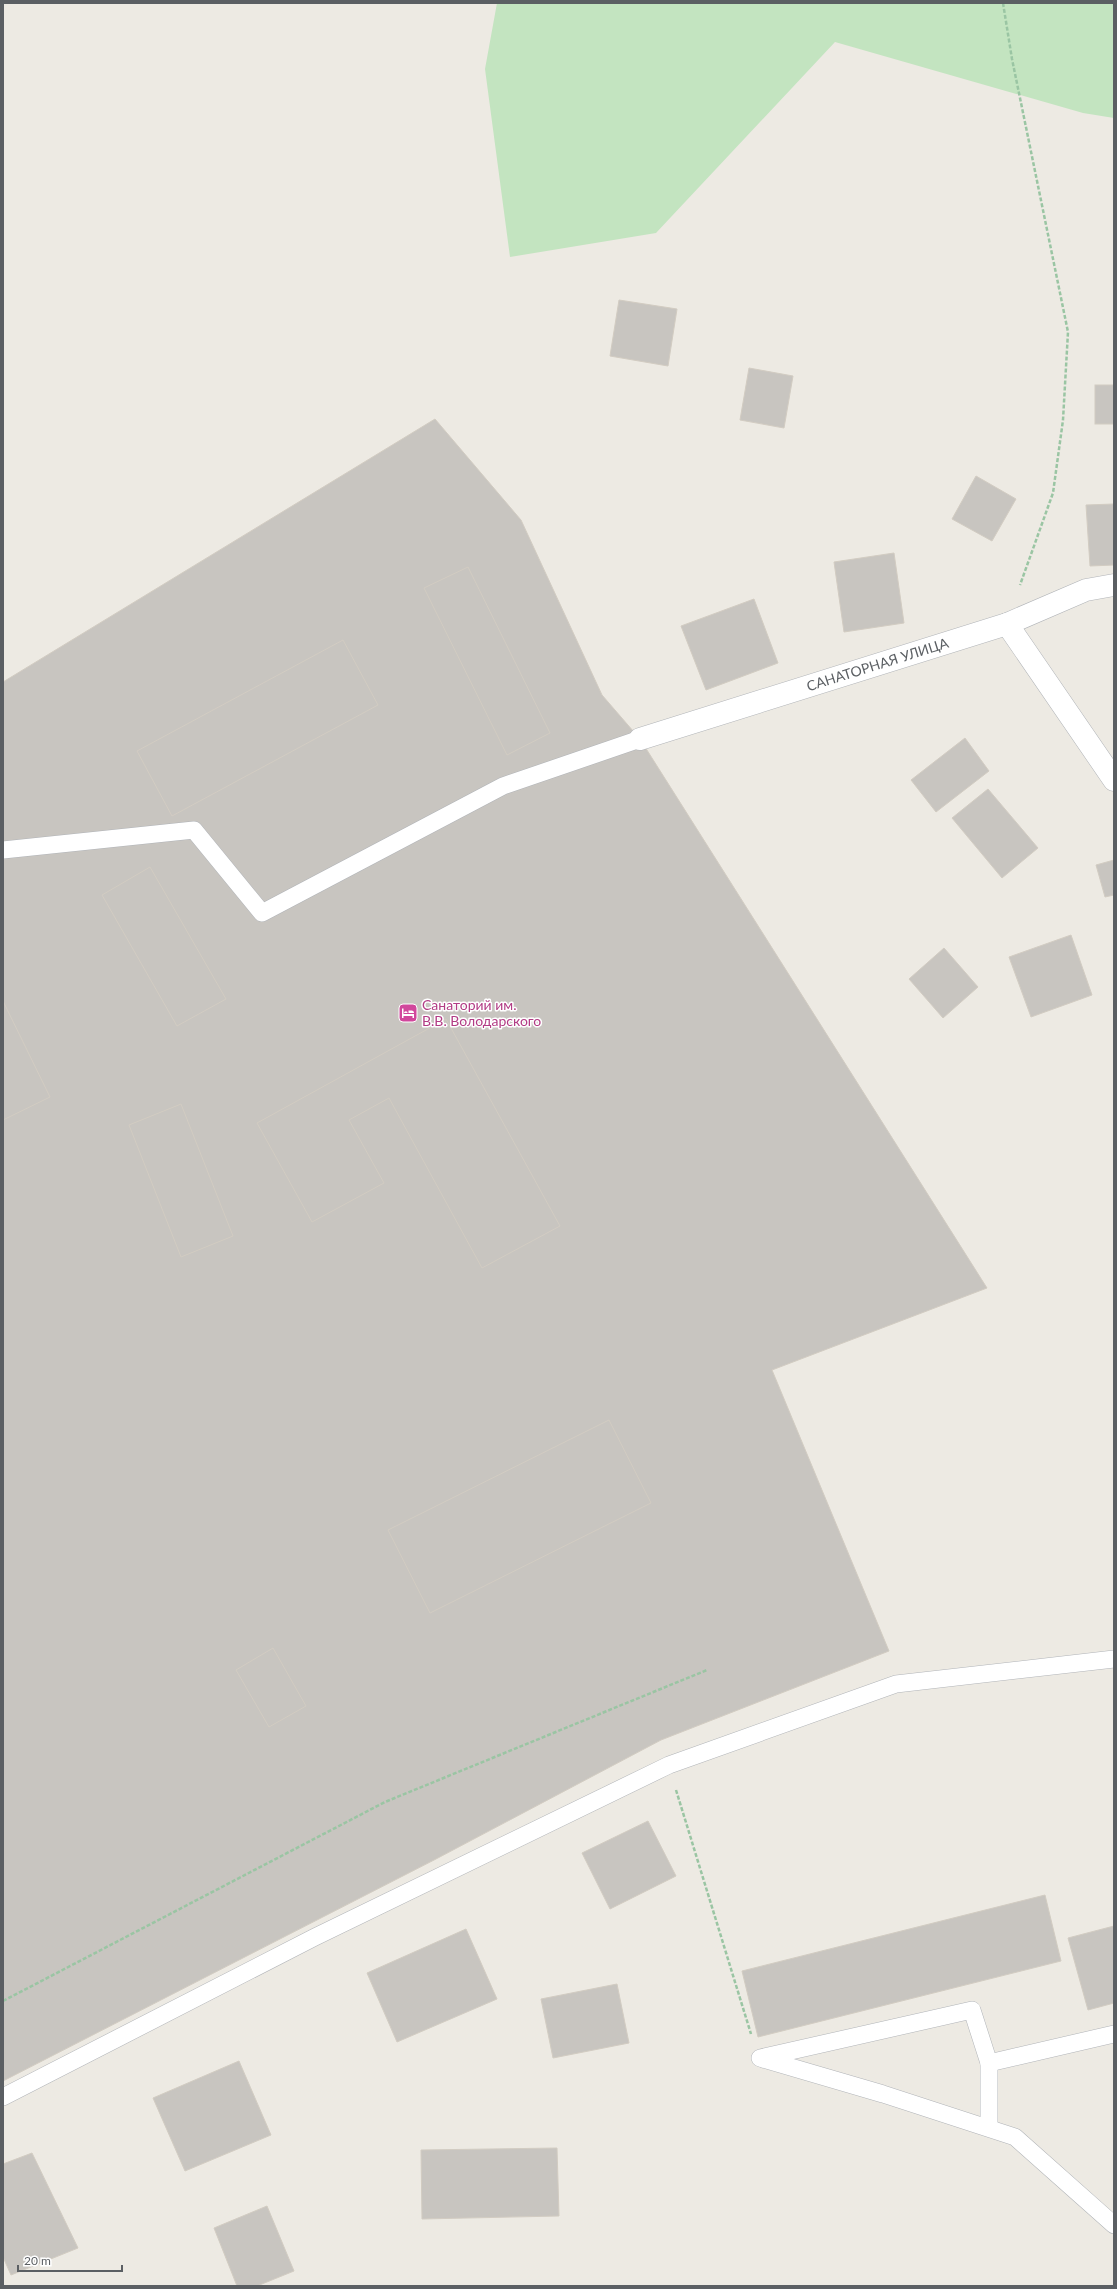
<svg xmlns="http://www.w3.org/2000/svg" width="1117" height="2289" viewBox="0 0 1117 2289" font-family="Lato,sans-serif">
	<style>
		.green { fill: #c3e4c0 }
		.building { fill: #c8c5c0; stroke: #d2ccc2 }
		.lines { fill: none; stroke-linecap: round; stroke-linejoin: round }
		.lane-casing { stroke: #b1b4b8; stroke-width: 18 }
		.street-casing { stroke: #b1b4b8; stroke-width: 23 }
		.path { stroke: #9ac5a3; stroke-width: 2.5; stroke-dasharray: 4 2; stroke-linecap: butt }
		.lane { stroke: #fff; stroke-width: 17 }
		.street { stroke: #fff; stroke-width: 22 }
		.labels { text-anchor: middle; stroke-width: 3; stroke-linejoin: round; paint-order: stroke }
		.street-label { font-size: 14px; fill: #5b5f63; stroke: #fff }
		.hotel-label { font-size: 14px; fill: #b23c85; stroke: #fff; text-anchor: start }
	</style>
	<rect width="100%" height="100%" fill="#edeae3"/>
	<path class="green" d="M497,3H1114V118L1083,113L835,42L656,233L510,257L485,69Z"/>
	<g class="building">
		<path d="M619,300L677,309L668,366L610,356Z"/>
		<path d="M749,368L793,376L784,428L740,420Z"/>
		<rect x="1095" y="385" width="19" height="39"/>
		<path d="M435,419L521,520L602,695L640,739L987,1288L772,1370L889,1651L661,1740L436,1859L3,2081V682Z"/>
		<path d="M976,476L1016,499L992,541L952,519Z"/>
		<path d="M1114,504V565L1090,566L1086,505Z"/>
		<path d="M894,553L904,623L844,632L834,562Z"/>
		<path d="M468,567L550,733L507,755L424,588Z"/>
		<path d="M754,599L778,663L706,690L681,626Z"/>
		<path d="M343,640L378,705L172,816L137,751Z"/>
		<path d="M965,738L989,771L936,812L911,780Z"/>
		<path d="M988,789L1038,848L1002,878L952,818Z"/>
		<path d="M1114,860V895L1105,897L1096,865Z"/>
		<path d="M150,867L226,999L177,1026L102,895Z"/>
		<path d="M1071,935L1092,995L1031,1017L1009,957Z"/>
		<path d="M944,948L978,987L943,1018L909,979Z"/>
		<path d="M3,1001L50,1097L3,1120Z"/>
		<path d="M446,1019L560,1226L482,1268L389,1098L349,1120L384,1183L312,1222L257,1123Z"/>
		<path d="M181,1104L233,1236L181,1257L129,1125Z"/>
		<path d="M609,1420L651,1503L430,1613L388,1530Z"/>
		<path d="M273,1648L306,1706L269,1727L236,1670Z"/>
		<path d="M648,1821L676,1876L610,1909L582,1853Z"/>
		<path d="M1045,1895L1061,1961L758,2037L742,1971Z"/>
		<path d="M1114,1926V2003L1088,2010L1068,1938Z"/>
		<path d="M466,1929L497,1999L397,2042L367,1973Z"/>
		<path d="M617,1984L629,2043L553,2058L541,1999Z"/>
		<path d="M239,2061L271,2135L185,2171L153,2098Z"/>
		<path d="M557,2148L559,2216L422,2219L421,2150Z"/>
		<path d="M32,2153L78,2248L11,2275L3,2257V2164Z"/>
		<path d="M267,2206L294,2271L257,2286H237L214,2228Z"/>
	</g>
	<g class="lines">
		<g class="lane-casing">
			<g id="lane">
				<path d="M3,850L194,830L262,913L503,786L640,739"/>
				<path d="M760,2058L972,2010L989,2063L1114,2034"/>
				<path d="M763,2059L883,2094L1015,2137L1114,2225"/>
				<path d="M3,2097L315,1937L669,1765L896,1684L1114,1659"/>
				<path d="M989,2128V2063"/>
			</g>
		</g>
		<g class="street-casing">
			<g id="street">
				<path d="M1007,624L1114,780"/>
				<path id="s1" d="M640,739L1007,624L1086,590L1114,585"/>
			</g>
		</g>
		<g class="path">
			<path d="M1003,3L1012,59L1068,332L1063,420L1053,493L1020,585"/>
			<path d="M676,1790L751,2034"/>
			<path d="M3,2001L385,1802L707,1670"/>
		</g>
		<use href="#lane" class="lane"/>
		<use href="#street" class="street"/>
	</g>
	<defs>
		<g id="hotel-square" transform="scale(1)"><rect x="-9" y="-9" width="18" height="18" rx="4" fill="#d1479c" stroke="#fff"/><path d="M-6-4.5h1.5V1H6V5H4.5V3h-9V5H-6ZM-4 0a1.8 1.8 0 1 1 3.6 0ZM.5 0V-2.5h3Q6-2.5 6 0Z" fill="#fff"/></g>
	</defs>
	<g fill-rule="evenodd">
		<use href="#hotel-square" x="408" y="1013"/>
	</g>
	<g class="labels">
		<g class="street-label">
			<text dy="5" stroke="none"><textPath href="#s1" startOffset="249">САНАТОРНАЯ УЛИЦА</textPath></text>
		</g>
		<g class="hotel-label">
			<text x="422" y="1010">Санаторий им.<tspan x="422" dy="16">В.В. Володарского</tspan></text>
		</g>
	</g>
	<rect width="1117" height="2289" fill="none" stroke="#5b5f63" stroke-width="8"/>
	<path d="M18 2265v6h104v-6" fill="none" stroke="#5b5f63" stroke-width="2"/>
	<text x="24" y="2265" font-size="12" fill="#5b5f63" stroke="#ffffff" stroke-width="3" paint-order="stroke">20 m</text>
</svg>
